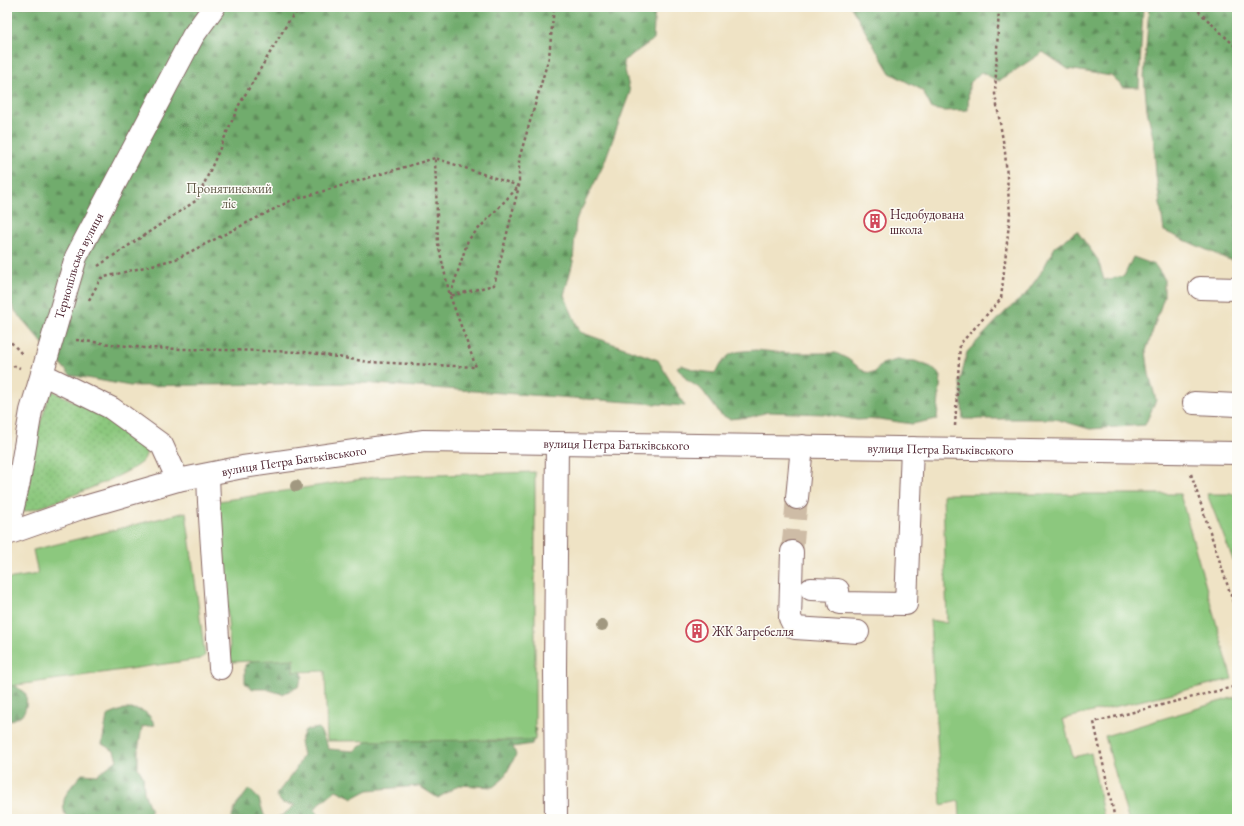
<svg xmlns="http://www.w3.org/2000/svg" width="1244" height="826" viewBox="0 0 1244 826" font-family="'EB Garamond',serif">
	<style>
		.grass { fill: url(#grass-dots); stroke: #6b7454 }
		.forest { fill: url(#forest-firs); stroke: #5e664c }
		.garden { fill: #8cc87e; stroke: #6b7454 }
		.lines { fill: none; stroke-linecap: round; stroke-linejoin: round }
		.minor-tunnel { stroke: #cebca6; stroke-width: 22; stroke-dasharray: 22 11; stroke-linecap: butt }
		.minor-casing { stroke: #846461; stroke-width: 24 }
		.path { stroke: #846461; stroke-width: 2.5; stroke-dasharray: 3 3; stroke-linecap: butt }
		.minor { stroke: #fff; stroke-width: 22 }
		.tree { fill: #a19880 }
		.labels { text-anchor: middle; stroke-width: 3; stroke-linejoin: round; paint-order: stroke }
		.park-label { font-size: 13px; fill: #615a48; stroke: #fdfcf7 }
		.poi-label { font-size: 13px; fill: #4a1f2b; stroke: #fdfcf7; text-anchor: start }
		.street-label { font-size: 13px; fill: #4a1f2b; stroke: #fdfcf7 }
	</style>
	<defs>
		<pattern id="grass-dots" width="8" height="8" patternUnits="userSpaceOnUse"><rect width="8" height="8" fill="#8cc87e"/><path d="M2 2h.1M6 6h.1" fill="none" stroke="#7aab6d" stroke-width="1.8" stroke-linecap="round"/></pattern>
		<pattern id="forest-firs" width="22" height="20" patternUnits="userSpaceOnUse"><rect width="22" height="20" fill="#71ac6d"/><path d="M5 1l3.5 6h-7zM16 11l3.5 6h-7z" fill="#5f8b5a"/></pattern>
	</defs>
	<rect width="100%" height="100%" fill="#fdfcf7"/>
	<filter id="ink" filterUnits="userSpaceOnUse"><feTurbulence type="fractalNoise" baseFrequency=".025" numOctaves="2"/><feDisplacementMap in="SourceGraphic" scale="8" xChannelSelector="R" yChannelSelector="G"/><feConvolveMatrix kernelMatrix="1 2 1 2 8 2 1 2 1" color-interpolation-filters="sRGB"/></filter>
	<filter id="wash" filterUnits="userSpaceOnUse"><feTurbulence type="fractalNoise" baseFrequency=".012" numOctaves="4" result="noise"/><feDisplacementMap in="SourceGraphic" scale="16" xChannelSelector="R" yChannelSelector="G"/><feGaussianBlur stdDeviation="0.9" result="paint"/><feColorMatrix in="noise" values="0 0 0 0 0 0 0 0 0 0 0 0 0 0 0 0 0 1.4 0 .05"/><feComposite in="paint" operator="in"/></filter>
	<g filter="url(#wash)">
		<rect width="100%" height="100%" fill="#efe3c5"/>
		<path class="grass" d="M51,390L133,431C142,439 151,447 144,459C137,472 61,500 44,506C36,509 26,511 17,513L39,427Z"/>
		<g class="forest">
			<path d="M7,7H655L653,40L623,61L630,92L603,166L576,220L573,262L564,295L580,332L658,360L685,406L361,383L130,386L70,375L15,311L7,296Z"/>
			<path d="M851,7H1143L1139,87H1123L1111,76L1068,69L1043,52L999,81L981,72L969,84L968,110L944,111L932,109L922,90L890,73Z"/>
			<path d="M1149,7H1237V261L1227,259L1164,231L1156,176L1154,142L1147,110L1144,77Z"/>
			<path d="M1077,231L1098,260L1104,280L1124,276L1133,257L1155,265L1164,278V297L1146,351L1149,374L1156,400L1145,425L1090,429L1055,419H963L960,382L967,352L1006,311L1025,295L1040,274L1055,247Z"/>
			<path d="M756,350L785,353H836L848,359L865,372L874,373L882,364L897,360L915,361L931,367L941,376L937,419L912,424L878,419L857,420L824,414L768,412L750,417L729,419L720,414L702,390L687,380L677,367L681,365L699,371L715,373C730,351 730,352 756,350Z"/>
			<path d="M289,658L299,666L303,676L298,687L282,694L266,689H252L245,683V665L256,659Z"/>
			<path d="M7,683H12L26,694C28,713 23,716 7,722Z"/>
			<path d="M124,709C141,709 147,709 155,725L142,727L138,751V768L143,776L144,792L151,811L149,819H67C57,799 70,788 82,774L97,775L117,760L114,751L102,744L107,716Z"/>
			<path d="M516,724L527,725L537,729L532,744L513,747L516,755L503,779L493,787L459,785L438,798L419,786L368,790L353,798L336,790L318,805L315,810L321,819H273L283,815L295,805L282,803L276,795L296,769L303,755L300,742L305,730L319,728L329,749L354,751L374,736L475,738L490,741H502Z"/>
			<path d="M249,789L259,799L264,815L268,819H231L236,806Z"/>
		</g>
		<g class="garden">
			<path d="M535,472V740L327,741L325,671L293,672L294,659L231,662L219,501L375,477Z"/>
			<path d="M943,494H1180L1232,679L1063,719L1073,757L1091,753L1104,819H960L959,801L941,805L930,620L947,623Z"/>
			<path d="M1207,494H1237V570Z"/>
			<path d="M186,512L205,656L200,659L10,686L7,664V579L38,574L33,550Z"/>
			<path d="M1235,697L1237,704V819H1128L1105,736Z"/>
		</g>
	</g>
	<g filter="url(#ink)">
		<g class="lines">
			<path class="minor-tunnel" d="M792,552L797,498"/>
			<g class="minor-casing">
				<g id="minor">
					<path d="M1200,288L1237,289"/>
					<path d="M1194,403L1237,405"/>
					<path d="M208,475L209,502L220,668"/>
					<path id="s1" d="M178,480L162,445L111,408L42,374L76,257L193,36L214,7"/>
					<path d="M797,498L802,446"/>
					<path d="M7,532L19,482L31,411L42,374"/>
					<path id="s2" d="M7,534L81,508L178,480L243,467L424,441L1237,453"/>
					<path d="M792,552L790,618L795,628L858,632"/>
					<path d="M811,589L838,590L839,603L906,604L912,448"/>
					<path d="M556,819L555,668L557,443"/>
				</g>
			</g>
			<g class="path">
				<path d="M1194,7L1237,48"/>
				<path d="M98,266L197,200L239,105L290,19L302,7"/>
				<path d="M89,300L101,278L176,259L290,201L435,158"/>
				<path d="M7,338L23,355"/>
				<path d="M76,340L144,348L305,352L369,362L476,367L450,296L438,244L435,158L519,186L468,240L450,296L494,285L519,186V159L549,57L554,7"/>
				<path d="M7,368L15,366L20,368"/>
				<path d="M955,426L960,344L1001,299L1010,214L1005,152L995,94L999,7"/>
				<path d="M1191,474L1237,614"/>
				<path d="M1115,819L1094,722L1237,686"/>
			</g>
			<use href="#minor" class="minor"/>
		</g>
		<g class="tree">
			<circle cx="296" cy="486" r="6"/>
			<circle cx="602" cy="625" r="6"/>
		</g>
	</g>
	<defs>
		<g id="building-ring" transform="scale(1.15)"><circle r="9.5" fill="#fdfcf7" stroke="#d1495b" stroke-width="1.5"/><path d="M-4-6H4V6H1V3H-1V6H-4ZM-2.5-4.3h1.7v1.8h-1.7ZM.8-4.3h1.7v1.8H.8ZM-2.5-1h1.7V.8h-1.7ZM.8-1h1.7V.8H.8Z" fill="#d1495b"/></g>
	</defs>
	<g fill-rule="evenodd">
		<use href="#building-ring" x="875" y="221"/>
		<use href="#building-ring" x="697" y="631"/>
	</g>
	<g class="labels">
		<g class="park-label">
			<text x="229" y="193">Пронятинський<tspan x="229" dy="15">ліс</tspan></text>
		</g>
		<g class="poi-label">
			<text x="890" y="219">Недобудована<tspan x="890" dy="15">школа</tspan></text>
			<text x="712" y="636">ЖК Загребелля</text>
		</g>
		<g class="street-label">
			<text dy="5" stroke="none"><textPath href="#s1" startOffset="293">Тернопільська вулиця</textPath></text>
			<text dy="5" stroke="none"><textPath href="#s2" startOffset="621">вулиця Петра Батьківського</textPath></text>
			<text dy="5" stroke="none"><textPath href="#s2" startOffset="945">вулиця Петра Батьківського</textPath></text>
			<text dy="5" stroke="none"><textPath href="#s2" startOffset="297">вулиця Петра Батьківського</textPath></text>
		</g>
	</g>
	<rect width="1244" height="826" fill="none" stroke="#fdfcf7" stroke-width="24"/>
</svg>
